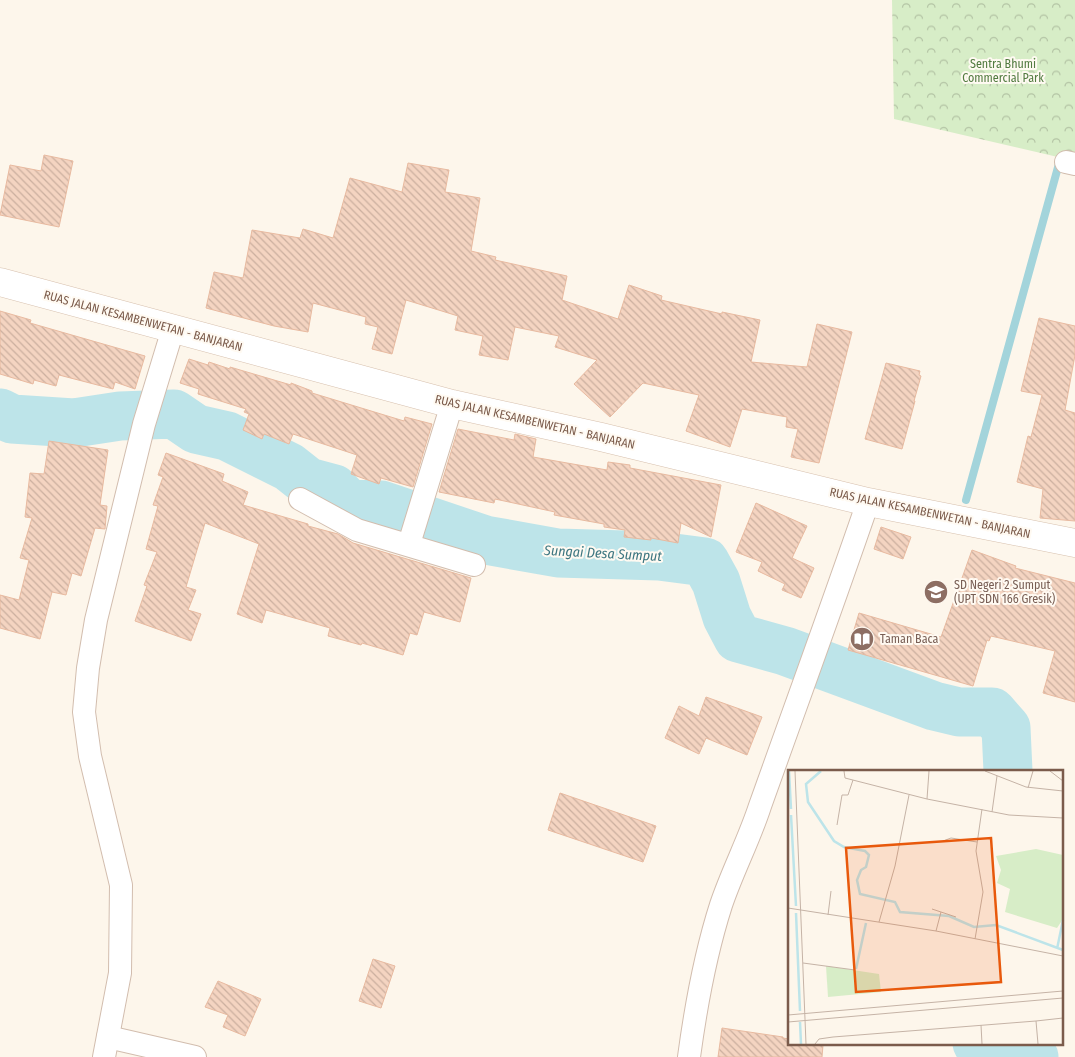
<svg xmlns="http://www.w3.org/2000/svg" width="1075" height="1057" viewBox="0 0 1075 1057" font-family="'Fira Sans Condensed',sans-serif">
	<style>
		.forest { fill: url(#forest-crowns) }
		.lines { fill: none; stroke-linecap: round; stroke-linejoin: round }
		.stream { stroke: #a3d4db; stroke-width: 8 }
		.river { stroke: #bde4e9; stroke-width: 49 }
		.building { fill: url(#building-back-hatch); stroke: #e8baa0 }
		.minor-casing { stroke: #d2bdae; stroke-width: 24 }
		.secondary-casing { stroke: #d7c0ae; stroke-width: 29 }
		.minor { stroke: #fff; stroke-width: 22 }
		.secondary { stroke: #fff; stroke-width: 28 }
		.labels { text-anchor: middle; stroke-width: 4; stroke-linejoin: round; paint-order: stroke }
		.park-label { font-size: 12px; fill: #527b40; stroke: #fffaf2 }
		.street-label { font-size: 12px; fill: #7b5b4b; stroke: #fffaf2 }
		.education-label { font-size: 12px; fill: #785e54; stroke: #fffaf2; text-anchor: start }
		.water-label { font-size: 14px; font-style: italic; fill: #3d7680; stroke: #fffaf2 }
		.inset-river { fill: none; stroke: #bde4e9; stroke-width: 2.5 }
		.inset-road { fill: none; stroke: #c5b3a6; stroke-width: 1 }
		.view { fill: #e8590c; fill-opacity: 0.15; stroke: #e8590c; stroke-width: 2.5 }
		.inset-edge { fill: none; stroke: #7b5b4b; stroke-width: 2.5 }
	</style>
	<defs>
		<pattern id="forest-crowns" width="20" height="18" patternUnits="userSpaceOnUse" patternTransform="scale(1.25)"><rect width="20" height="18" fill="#d7edc7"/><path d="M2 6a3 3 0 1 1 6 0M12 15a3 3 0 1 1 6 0" fill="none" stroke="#b3c3a4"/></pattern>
		<pattern id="building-back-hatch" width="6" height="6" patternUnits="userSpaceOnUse" patternTransform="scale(1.25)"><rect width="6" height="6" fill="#f4d4c1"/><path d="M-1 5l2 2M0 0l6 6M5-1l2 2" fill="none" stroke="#cbaf9f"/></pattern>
	</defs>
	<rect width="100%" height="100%" fill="#fdf6eb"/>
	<path class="forest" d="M892,0H1075V161L894,119Z"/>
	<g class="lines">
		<path class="stream" d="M966,500L1060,160"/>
		<g class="river">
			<path d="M0,413L12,419L74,423L120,416L174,414L196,429L227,436L289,467L308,482L334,489L349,504L381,505L485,540L558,553L659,556L705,562L716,582L727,617L738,638L785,651L934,706L959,712H992L1006,728L1008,771"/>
			<path d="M977,1043L1034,1057"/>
		</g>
	</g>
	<g class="building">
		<path d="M44,155L73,161L59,227L0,215L10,165L41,171Z"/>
		<path d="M408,163L449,170L445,192L480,198L471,251L496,257L495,260L567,276L562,300L618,319L629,285L662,296L661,300L722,314V312L760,320L751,362L807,367L817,324L852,332L819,463L791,457L798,429L786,427L787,417L742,409L730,447L686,431L699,395L643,383L610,417L574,384L597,360L555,347L559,336L515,327L508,360L479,355L483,336L455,330L458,316L406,300L392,354L372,349L378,327L365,324L366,317L313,303L308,332L274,326L206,308L214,272L243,278L252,230L300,238L303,229L333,238L350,178L402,192Z"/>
		<path d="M0,311L31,320L30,323L145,356L135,389L115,382L113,389L59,375L56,386L34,380L33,384L0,374Z"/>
		<path d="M1039,318L1075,326V355L1065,410L1075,413V521L1040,518L1043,489L1017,482L1028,436L1031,437L1042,395L1021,391Z"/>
		<path d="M189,359L208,365L209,362L230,369V367L291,385V383L312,391V393L404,421L405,417L432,424L413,487L381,478L379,484L351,474L357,455L293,434L289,444L264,434L262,439L243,430L249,414L244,412L246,409L198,394L199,389L180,383Z"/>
		<path d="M886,363L920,371L919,375L921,376L914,401H915L902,449L865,439Z"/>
		<path d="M458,429L514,440L515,434L536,439L533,457L607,470L608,462L630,465V468L721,485L711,537L681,523L678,543L651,538V540L624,537L625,530L604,527V524L554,515L555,512L495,499L494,503L439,492Z"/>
		<path d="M49,441L108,450L100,505L107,506L105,529L95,528L81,576L72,573L66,595L52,592L40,639L0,628V595L19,600L29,560L20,558L32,518L25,517L30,473L44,474Z"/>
		<path d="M166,453L224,474L222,481L248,492L243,505L308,524V526L338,534L353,543L471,578L460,622L424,612L417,635L410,633L403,655L362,643L361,645L328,636L330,628L266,610L262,623L237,614L259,544L205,523L186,587L196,590L188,610L201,614L191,641L135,621L147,586L144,585L157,552L146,549L158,506L153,505L163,477L158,475Z"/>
		<path d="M756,503L807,526L792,558L814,568L801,598L782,590L785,584L758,571L762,562L736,552Z"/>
		<path d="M881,527L911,537L903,559L874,549Z"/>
		<path d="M972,550L1016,566L1015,568L1075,583V702L1043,693L1055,651L991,636L989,641L987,640L973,686L848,650L859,613L941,637Z"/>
		<path d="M706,697L762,717L747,755L706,738L699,754L665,738L679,706L699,716Z"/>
		<path d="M560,793L656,826L643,862L548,830Z"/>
		<path d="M373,959L395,966L381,1008L359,1001Z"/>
		<path d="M218,981L261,999L245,1036L223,1027L228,1015L205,1007Z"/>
		<path d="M722,1028L783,1037V1038L789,1039V1043L823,1045L822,1057H718Z"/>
	</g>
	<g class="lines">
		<g class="minor-casing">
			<g id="minor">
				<path d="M1066,162L1075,164"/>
				<path d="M300,499L357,530L474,565"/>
				<path d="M409,544L452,404"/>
				<path d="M108,1037L195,1057"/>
				<path d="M104,1057L120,973L121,885L90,756L84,712L88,668L96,620L144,424L173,329"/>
				<path d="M689,1057C696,1005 705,955 721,905C732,872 749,840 760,806C796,705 833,604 868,502"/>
			</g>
		</g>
		<g class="secondary-casing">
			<path id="secondary" d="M0,282L452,404L601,437L868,502L1075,543"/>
		</g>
		<use href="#minor" class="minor"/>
		<use href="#secondary" class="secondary"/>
	</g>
	<defs>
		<g id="school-disc" transform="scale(1.25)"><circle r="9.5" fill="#8d6e63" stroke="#fffaf2"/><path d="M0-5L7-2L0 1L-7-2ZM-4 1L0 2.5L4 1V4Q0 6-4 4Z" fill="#fff"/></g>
		<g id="library-disc" transform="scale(1.25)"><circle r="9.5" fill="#8d6e63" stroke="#fffaf2"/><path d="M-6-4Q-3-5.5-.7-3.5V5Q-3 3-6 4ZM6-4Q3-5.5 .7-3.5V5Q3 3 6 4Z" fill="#fff"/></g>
	</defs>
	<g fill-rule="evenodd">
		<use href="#school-disc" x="936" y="592"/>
		<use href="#library-disc" x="862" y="639"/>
	</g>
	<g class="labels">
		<g class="park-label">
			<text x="1003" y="68">Sentra Bhumi<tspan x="1003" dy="14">Commercial Park</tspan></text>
		</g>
		<g class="street-label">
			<text transform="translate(143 321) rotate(15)" y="4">RUAS JALAN KESAMBENWETAN - BANJARAN</text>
			<text transform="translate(535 422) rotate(13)" y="4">RUAS JALAN KESAMBENWETAN - BANJARAN</text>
			<text transform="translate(930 513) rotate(12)" y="4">RUAS JALAN KESAMBENWETAN - BANJARAN</text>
		</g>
		<g class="education-label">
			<text x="954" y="589">SD Negeri 2 Sumput<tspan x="954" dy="14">(UPT SDN 166 Gresik)</tspan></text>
			<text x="880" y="643">Taman Baca</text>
		</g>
		<g class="water-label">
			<text transform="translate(603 553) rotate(3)" y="5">Sungai Desa Sumput</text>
		</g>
	</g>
	<g transform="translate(788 770)">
		<rect width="275" height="275" fill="#fdf6eb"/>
		<path d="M248,79L275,85V149L269,158L217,142L222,119L209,113L213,100L208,86Z" fill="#d7edc7"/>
		<path d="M38,196L91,204L93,222L40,227Z" fill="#d7edc7"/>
		<path class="inset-river" d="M1,1L3,39M33,1L18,14L20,32L46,71L56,77L77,81L81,85L78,97L73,100L69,110L72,124L107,132L112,142L161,146L186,157L208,155L275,180M3,45L8,136M8,143L12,241M269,179L275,150M68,199L78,153M12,252L13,274"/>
		<path class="inset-road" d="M7,1L18,274M56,1L57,8L139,29L221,45L275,48M197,1L238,17L275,21M262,1L275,11M240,18L245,1M139,29L141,1M204,42L209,6M49,55L54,25H60L65,10M155,71L163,68L189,72M0,138L148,161L275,186M144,139L168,147M40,145L43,121M91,152L107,96L121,25M148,161L153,142M187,169L195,122L188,81L194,39M15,193L67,200M0,245L275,221M248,251L275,248M0,252L275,228M193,255L194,274M27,274L31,269L45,267L248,251L250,274"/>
		<path class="view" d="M203,68L213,212L68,222L58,78Z"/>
		<rect width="275" height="275" class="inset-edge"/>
	</g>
</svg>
